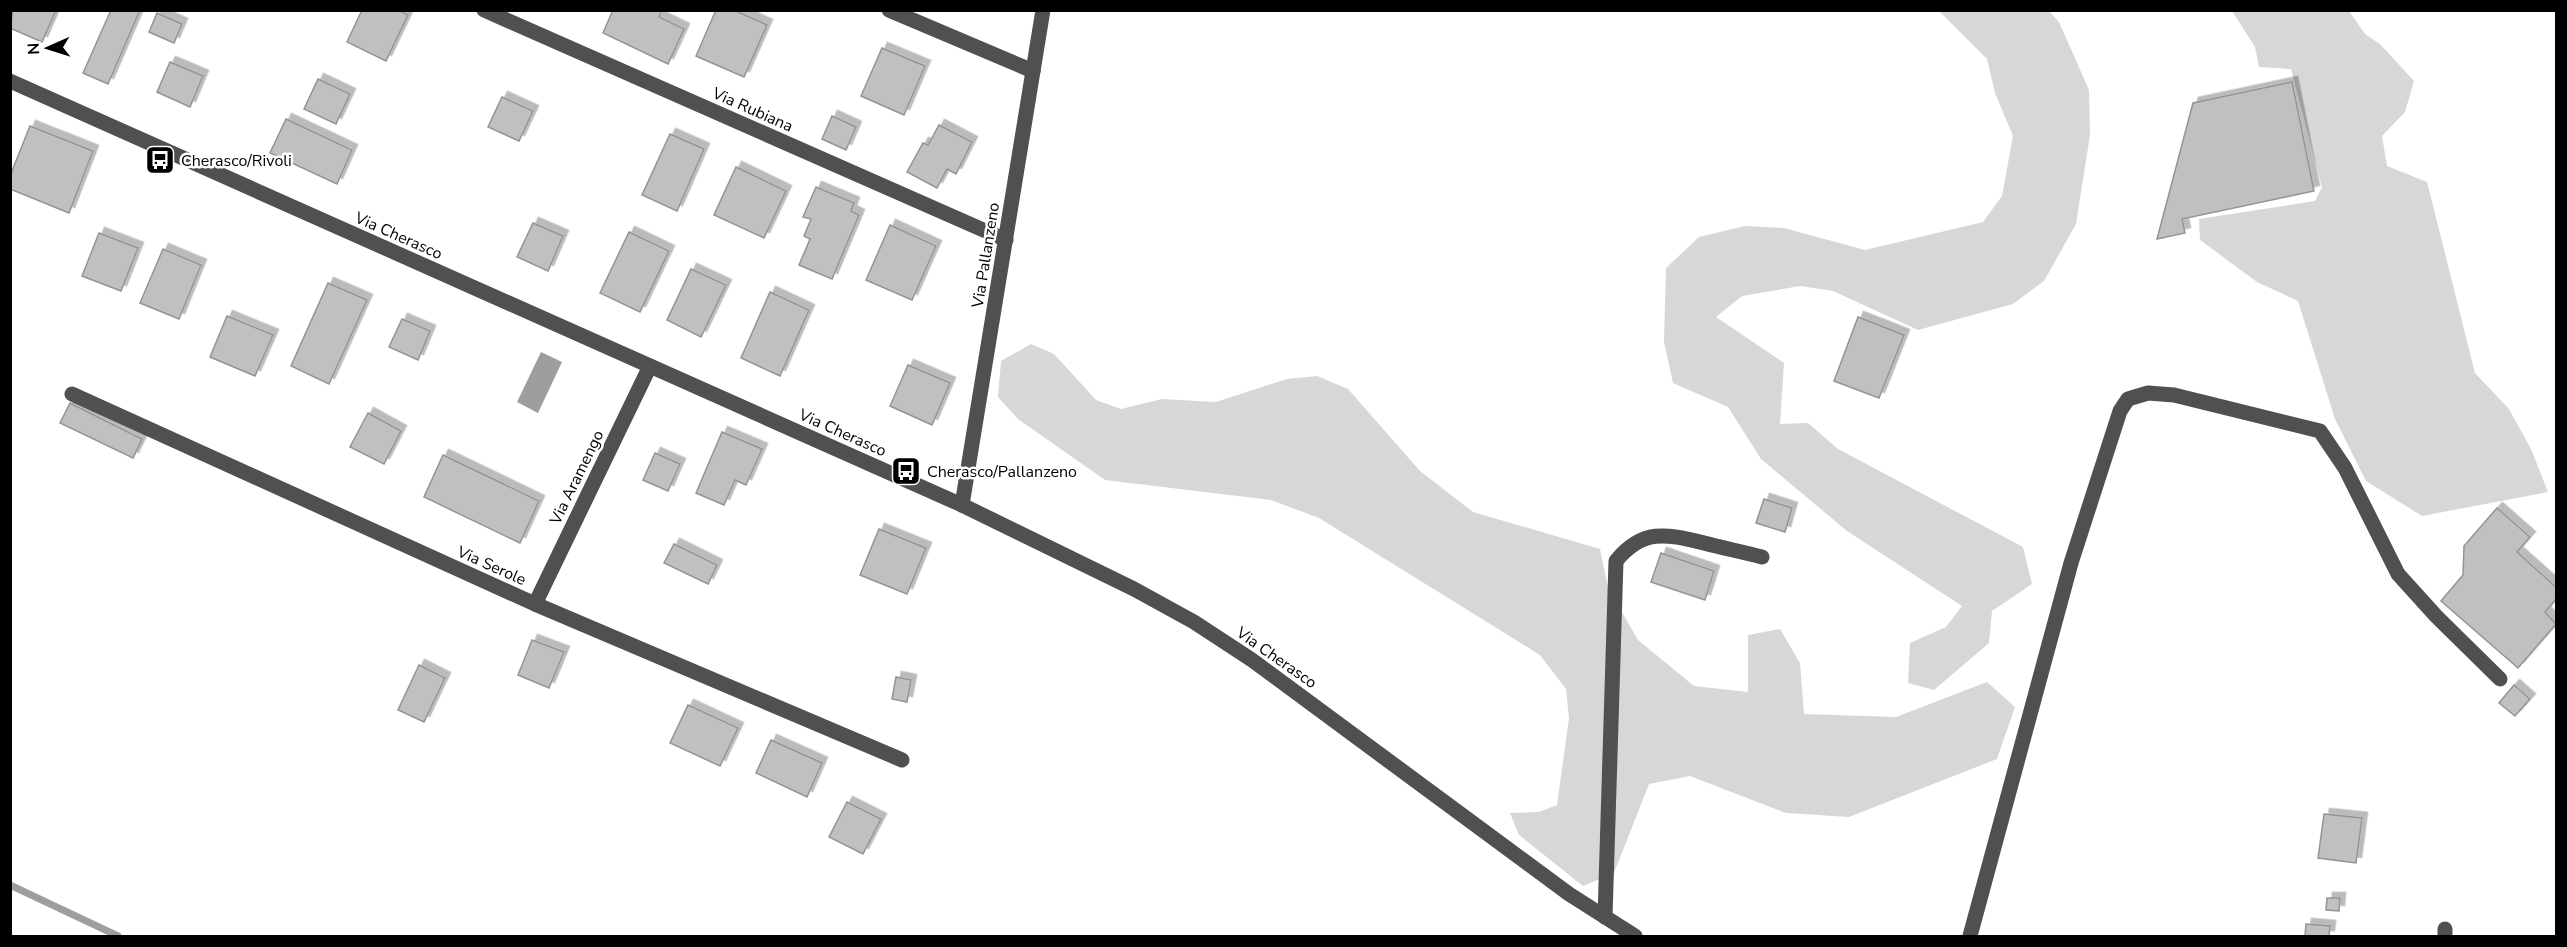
<svg xmlns="http://www.w3.org/2000/svg" width="2567" height="947" viewBox="0 0 2567 947" font-family="'Nunito Sans',sans-serif">
	<style>
		.green { fill: #d7d7d7 }
		.water { fill: #9e9e9e }
		.lines { fill: none; stroke-linecap: round; stroke-linejoin: round }
		.stream { stroke: #9e9e9e; stroke-width: 7 }
		.building { fill: #c0c0c0; stroke: #949494; stroke-width: 1.5; filter: url(#shadow) }
		.minor { stroke: #505050; stroke-width: 15 }
		.labels { text-anchor: middle; stroke-width: 5; stroke-linejoin: round; paint-order: stroke }
		.street-label { font-size: 16px; fill: #000; stroke: #fff }
		.poi-label { font-size: 16px; fill: #000; stroke: #fff; text-anchor: start }
	</style>
	<defs>
		<filter id="shadow"><feDropShadow dx="5.5" dy="-5.5" stdDeviation="0" flood-color="#0004"/></filter>
	</defs>
	<rect width="100%" height="100%" fill="#fff"/>
	<g class="green">
		<path d="M1939,11H2049L2059,22L2089,90L2090,135L2076,224L2044,281L2013,304L1918,330L1833,291L1800,286L1742,296L1716,317L1784,363L1780,424L1808,423L1838,449L2023,547L2032,584L1992,611L1989,643L1934,690L1908,683L1910,643L1946,627L1962,606L1847,531L1761,459L1728,407L1673,383L1664,342L1666,268L1699,237L1745,226L1784,228L1865,250L1983,222L2002,196L2013,136L1995,93L1987,59Z"/>
		<path d="M2232,11H2349L2365,34L2380,44L2414,81L2405,112L2382,136L2387,166L2427,182L2475,373L2509,409L2531,449L2548,492L2422,516L2366,481L2335,419L2298,301L2257,282L2200,240L2199,219L2315,201L2322,187L2291,69L2259,67L2255,47Z"/>
		<path d="M1031,344L1054,354L1096,400L1121,409L1162,399L1216,402L1287,379L1317,376L1348,389L1420,471L1473,512L1600,549L1608,588L1638,640L1694,686L1748,692V635L1780,629L1800,663L1804,714L1896,717L1987,682L2015,707L1997,759L1849,817L1786,813L1690,776L1649,784L1614,873L1583,886L1519,835L1510,813L1539,812L1557,805L1569,718L1566,689L1540,655L1319,518L1271,500L1105,480L1018,419L998,397L1001,361Z"/>
	</g>
	<path class="water" d="M541,352L562,362L538,413L517,402Z"/>
	<g class="lines">
		<path class="stream" d="M10,885L118,936"/>
	</g>
	<g class="building">
		<path d="M13,10H56L42,42L10,28Z"/>
		<path d="M111,10H140L108,84L83,73Z"/>
		<path d="M362,10H399L408,15L386,61L347,42Z"/>
		<path d="M613,10H662L659,17L684,29L668,64L603,33Z"/>
		<path d="M716,10H734L767,25L744,77L696,56Z"/>
		<path d="M157,13L182,24L174,43L149,32Z"/>
		<path d="M882,48L925,66L904,115L861,96Z"/>
		<path d="M170,62L203,76L190,107L157,92Z"/>
		<path d="M318,79L350,94L336,124L304,109Z"/>
		<path d="M2292,82L2314,191L2182,219L2185,233L2157,239L2193,103Z"/>
		<path d="M502,97L533,111L519,141L488,127Z"/>
		<path d="M832,116L856,127L846,150L822,139Z"/>
		<path d="M286,119L352,150L337,184L270,153Z"/>
		<path d="M939,125L972,142L956,174L947,169L937,188L907,172L923,143L928,145Z"/>
		<path d="M30,126L93,151L69,213L10,189V176Z"/>
		<path d="M670,134L704,149L677,211L642,195Z"/>
		<path d="M736,167L786,191L764,238L714,215Z"/>
		<path d="M816,187L854,203L851,211L859,215L832,279L799,265L810,239L804,236L811,219L803,217Z"/>
		<path d="M533,223L563,236L548,271L517,257Z"/>
		<path d="M890,225L936,246L912,300L866,280Z"/>
		<path d="M629,232L669,251L640,312L600,293Z"/>
		<path d="M99,233L138,248L121,291L82,276Z"/>
		<path d="M163,249L201,265L179,319L140,303Z"/>
		<path d="M691,269L726,285L701,337L667,320Z"/>
		<path d="M328,283L367,300L329,384L291,366Z"/>
		<path d="M770,292L809,310L780,376L741,358Z"/>
		<path d="M227,316L273,335L255,376L210,357Z"/>
		<path d="M1858,317L1904,335L1879,398L1834,381Z"/>
		<path d="M402,319L430,331L418,360L389,347Z"/>
		<path d="M908,365L950,383L932,425L890,406Z"/>
		<path d="M70,403L142,439L133,458L60,423Z"/>
		<path d="M368,413L401,431L384,464L350,447Z"/>
		<path d="M722,432L762,449L746,485L735,480L724,505L696,493Z"/>
		<path d="M655,453L680,464L668,491L643,480Z"/>
		<path d="M443,455L539,501L520,543L424,497Z"/>
		<path d="M1764,499L1792,508L1785,532L1756,523Z"/>
		<path d="M2497,508L2530,537L2517,552L2556,587V599L2545,612L2556,624L2518,668L2441,601L2463,575L2464,546Z"/>
		<path d="M879,529L926,548L907,594L860,575Z"/>
		<path d="M674,544L717,565L708,584L664,563Z"/>
		<path d="M1661,553L1714,571L1705,600L1651,582Z"/>
		<path d="M532,640L564,652L549,688L518,675Z"/>
		<path d="M419,665L445,678L424,722L398,710Z"/>
		<path d="M896,677L911,680L907,702L892,699Z"/>
		<path d="M2514,685L2530,699L2515,716L2499,703Z"/>
		<path d="M688,705L738,728L720,766L670,743Z"/>
		<path d="M771,740L822,763L807,797L756,773Z"/>
		<path d="M847,802L881,819L863,854L829,837Z"/>
		<path d="M2324,814L2362,818L2356,863L2318,858Z"/>
		<path d="M2327,898H2340L2339,911L2326,910Z"/>
		<path d="M2306,924L2330,926L2329,936H2305Z"/>
	</g>
	<g class="lines">
		<g class="minor">
			<path d="M484,10L1006,240"/>
			<path d="M889,10L1033,71"/>
			<path d="M10,81L962,505L1134,589L1194,622L1252,660L1569,894L1635,936"/>
			<path d="M72,394L535,604L902,760"/>
			<path d="M962,505L1043,10"/>
			<path d="M535,604L650,366"/>
			<path d="M1605,917L1616,561C1643,528 1666,534 1704,543C1723,548 1743,552 1762,557"/>
			<path d="M1970,936L2071,563L2120,411L2128,399L2148,393L2174,395L2320,431L2345,468L2398,574L2436,616L2500,679"/>
			<path d="M2445,936V929"/>
		</g>
	</g>
	<defs>
		<g id="bus-square" transform="scale(1.5)"><rect x="-9" y="-9" width="18" height="18" rx="4" fill="#000" stroke="#fff"/><path d="M-5-6H5V4H4V6H2V4H-2V6H-4V4H-5ZM-3.5-4V0h7V-4ZM-3.5 1.2v1.5H-2V1.2ZM2 1.2v1.5H3.5V1.2Z" fill="#fff"/></g>
	</defs>
	<g fill-rule="evenodd">
		<use href="#bus-square" x="160" y="160"/>
		<use href="#bus-square" x="906" y="471"/>
	</g>
	<g class="labels">
		<g class="street-label">
			<text transform="translate(753 109) rotate(24)" y="6">Via Rubiana</text>
			<text transform="translate(399 235) rotate(24)" y="6">Via Cherasco</text>
			<text transform="translate(985 255) rotate(-81)" y="6">Via Pallanzeno</text>
			<text transform="translate(843 432) rotate(24)" y="6">Via Cherasco</text>
			<text transform="translate(576 477) rotate(-64)" y="6">Via Aramengo</text>
			<text transform="translate(492 565) rotate(24)" y="6">Via Serole</text>
			<text transform="translate(1277 657) rotate(35)" y="6">Via Cherasco</text>
		</g>
		<g class="poi-label">
			<text x="181" y="166">Cherasco/Rivoli</text>
			<text x="927" y="477">Cherasco/Pallanzeno</text>
		</g>
	</g>
	<rect width="2567" height="947" fill="none" stroke="#000000" stroke-width="24"/>
	<g transform="translate(48 48) rotate(267)" stroke="#ffffff" stroke-width="4.5" paint-order="stroke">
	<path d="M0-4.5L10 22L0 15L-10 22Z" fill="#000000"/>
	<text y="-9" font-size="16" font-weight="bold" text-anchor="middle" fill="#000000">N</text>
	</g>
</svg>
